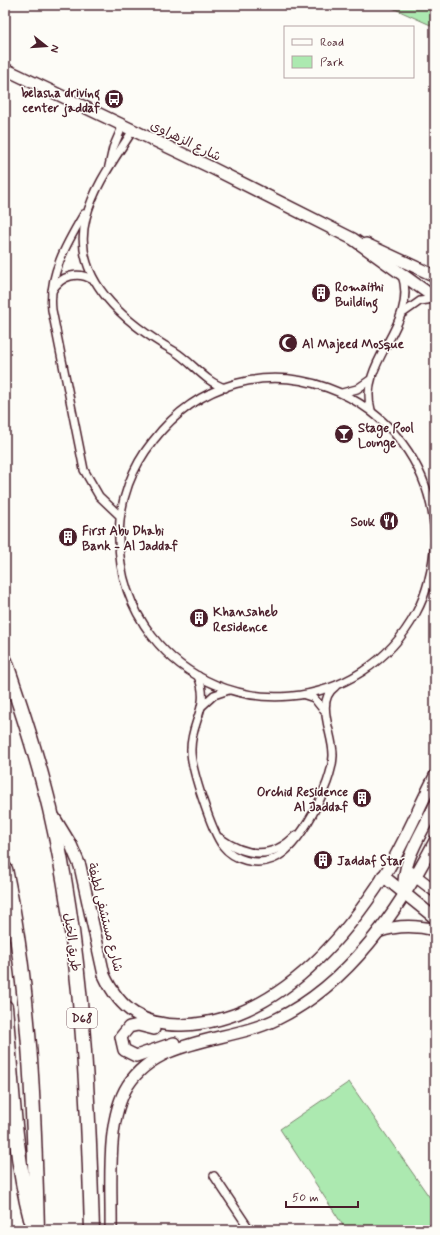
<svg xmlns="http://www.w3.org/2000/svg" width="440" height="1235" viewBox="0 0 440 1235" font-family="Mynerve,'Playpen Sans Arabic',sans-serif">
	<style>
		.green { fill: #ace9b0; stroke: #7b846e }
		.lines { fill: none; stroke-linecap: round; stroke-linejoin: round }
		.street-casing { stroke: #4a1f2b; stroke-width: 10 }
		.secondary-casing { stroke: #4a1f2b; stroke-width: 14 }
		.highway-casing { stroke: #4a1f2b; stroke-width: 17 }
		.street { stroke: #fdfcf7; stroke-width: 7 }
		.secondary { stroke: #fdfcf7; stroke-width: 11 }
		.highway { stroke: #fdfcf7; stroke-width: 14 }
		.labels { text-anchor: middle; stroke-width: 3; stroke-linejoin: round; paint-order: stroke }
		.shield { fill: #fdfcf7; stroke: #806168; stroke-width: 1 }
		.shield-label { font-size: 12px; font-weight: bold; fill: #4a1f2b }
		.poi-label { font-size: 13px; font-weight: bold; fill: #4a1f2b; stroke: #fdfcf7; text-anchor: start }
		.street-label { font-size: 13px; fill: #4a1f2b; stroke: #fdfcf7 }
	</style>
	<rect width="100%" height="100%" fill="#fdfcf7"/>
	<filter id="ink" filterUnits="userSpaceOnUse"><feTurbulence type="fractalNoise" baseFrequency=".025" numOctaves="2"/><feDisplacementMap in="SourceGraphic" scale="8" xChannelSelector="R" yChannelSelector="G"/><feConvolveMatrix kernelMatrix="1 2 1 2 8 2 1 2 1" color-interpolation-filters="sRGB"/></filter>
	<g filter="url(#ink)">
		<g class="green">
			<path d="M386,5H435V27Z"/>
			<path d="M349,1082L435,1205V1230H346L280,1129Z"/>
		</g>
		<g class="lines">
			<g class="street-casing">
				<g id="street">
					<path d="M133,130C116,157 94,186 86,218C70,279 127,324 174,351C192,362 205,382 225,388"/>
					<path d="M109,166L113,148L123,125"/>
					<path d="M84,214C67,243 48,275 52,310L84,470L99,496L120,516"/>
					<path d="M52,291C61,275 78,271 93,280"/>
					<path d="M403,313L420,301L435,299"/>
					<path d="M342,393L357,389L370,380"/>
					<path d="M371,410C357,361 419,325 402,275"/>
					<path d="M435,540C431,388 246,319 153,441C132,467 120,500 119,533C118,570 129,606 152,636C222,726 362,714 416,613C428,591 433,567 435,541"/>
					<path d="M198,676C211,706 191,721 191,749C190,767 212,832 223,846C234,860 256,866 273,859C300,848 332,784 333,756C334,735 314,702 335,687"/>
					<path d="M305,695L314,698L325,712"/>
					<path d="M202,706L214,695L229,690"/>
					<path d="M220,838C246,857 272,860 296,835"/>
					<path d="M214,1176L250,1230"/>
				</g>
			</g>
			<g class="secondary-casing">
				<g id="secondary">
					<path d="M5,69L210,167L353,239L435,298"/>
					<path d="M366,244L435,276"/>
					<path d="M54,817L71,845L80,866L104,975C120,1010 144,1026 182,1025C272,1022 339,946 384,876C404,844 418,809 435,776"/>
					<path d="M410,872L435,891"/>
					<path d="M383,876L435,918"/>
					<path d="M404,894C401,860 422,834 435,805"/>
					<path d="M378,932C397,925 415,925 435,930"/>
					<path d="M154,1029L138,1025L129,1027L121,1037L124,1050L136,1056L174,1043"/>
					<path d="M111,1230C112,1187 105,1121 128,1085C160,1036 229,1043 277,1019C349,984 399,910 435,841"/>
				</g>
			</g>
			<g class="highway-casing">
				<g id="highway">
					<path d="M5,661C22,710 38,759 50,809C82,947 88,1089 92,1230"/>
					<path d="M5,869C30,988 34,1109 37,1230"/>
					<path d="M5,1007C12,1078 13,1150 31,1219"/>
				</g>
			</g>
			<use href="#street" class="street"/>
			<use href="#secondary" class="secondary"/>
			<use href="#highway" class="highway"/>
		</g>
	</g>
	<defs>
		<g id="bus-disc" transform="scale(1)"><circle r="9.5" fill="#4a1f2b" stroke="#fdfcf7"/><path d="M-5-6H5V4H4V6H2V4H-2V6H-4V4H-5ZM-3.5-4V0h7V-4ZM-3.5 1.2v1.5H-2V1.2ZM2 1.2v1.5H3.5V1.2Z" fill="#fff"/></g>
		<g id="building-disc" transform="scale(1)"><circle r="9.5" fill="#4a1f2b" stroke="#fdfcf7"/><path d="M-4-6H4V6H1V3H-1V6H-4ZM-2.5-4.3h1.7v1.8h-1.7ZM.8-4.3h1.7v1.8H.8ZM-2.5-1h1.7V.8h-1.7ZM.8-1h1.7V.8H.8Z" fill="#fff"/></g>
		<g id="mosque-disc" transform="scale(1)"><circle r="9.5" fill="#4a1f2b" stroke="#fdfcf7"/><path d="M3.5-4.9A6 6 0 1 0 3.5 4.9A5 5 0 1 1 3.5-4.9Z" fill="#fff"/></g>
		<g id="bar-disc" transform="scale(1)"><circle r="9.5" fill="#4a1f2b" stroke="#fdfcf7"/><path d="M-6-5H6L.8 .8V4.5H3.5V6h-7V4.5H-.8V.8Z" fill="#fff"/></g>
		<g id="restaurant-disc" transform="scale(1)"><circle r="9.5" fill="#4a1f2b" stroke="#fdfcf7"/><path d="M-5-6h1v4h1v-4h1v4h1v-4h1v5L-1.5 .5V6h-2V.5L-5-1ZM5-6V6H3V1.5H1.5Q1.5-4 5-6Z" fill="#fff"/></g>
	</defs>
	<g fill-rule="evenodd">
		<use href="#bus-disc" x="114" y="99"/>
		<use href="#building-disc" x="321" y="293"/>
		<use href="#mosque-disc" x="288" y="343"/>
		<use href="#bar-disc" x="344" y="434"/>
		<use href="#restaurant-disc" x="389" y="521"/>
		<use href="#building-disc" x="68" y="537"/>
		<use href="#building-disc" x="199" y="618"/>
		<use href="#building-disc" x="362" y="798"/>
		<use href="#building-disc" x="323" y="860"/>
	</g>
	<g class="labels">
		<rect class="shield" x="67" y="1008" width="30" height="20" rx="3"/>
		<g class="shield-label">
			<text x="82" y="1022">D68</text>
		</g>
		<g class="poi-label">
			<text x="100" y="97" text-anchor="end">belasha driving<tspan x="100" dy="15">center jaddaf</tspan></text>
			<text x="335" y="291">Romaithi<tspan x="335" dy="15">Building</tspan></text>
			<text x="302" y="348">Al Majeed Mosque</text>
			<text x="358" y="432">Stage Pool<tspan x="358" dy="15">Lounge</tspan></text>
			<text x="375" y="526" text-anchor="end">Souk</text>
			<text x="82" y="535">First Abu Dhabi<tspan x="82" dy="15">Bank - Al Jaddaf</tspan></text>
			<text x="213" y="616">Khansaheb<tspan x="213" dy="15">Residence</tspan></text>
			<text x="348" y="796" text-anchor="end">Orchid Residence<tspan x="348" dy="15">Al Jaddaf</tspan></text>
			<text x="337" y="865">Jaddaf Star</text>
		</g>
		<g class="street-label">
			<text transform="translate(186 140) rotate(26)" y="5">شارع الزهراوى</text>
			<text transform="translate(106 917) rotate(76)" y="5">شارع مستشفى لطيفة</text>
			<text transform="translate(73 942) rotate(82)" y="5">طريق الخيل</text>
		</g>
	</g>
	<rect width="440" height="1235" fill="none" stroke="#fdfcf7" stroke-width="20"/>
	<rect x="10" y="10" width="420" height="1215" fill="none" stroke="#4a1f2b" stroke-width="1.5" filter="url(#ink)"/>
	<rect x="284" y="26" width="130" height="52" fill="#fdfcf7" stroke="#b5a4a5"/>
	<rect x="292" y="39" width="20" height="6" fill="#fdfcf7" stroke="#b5a4a5"/>
	<text x="320" y="46" font-size="12" fill="#4a1f2b">Road</text>
	<rect x="292" y="56" width="20" height="12" fill="#ace9b0" stroke="#b5a4a5"/>
	<text x="320" y="66" font-size="12" fill="#4a1f2b">Park</text>
	<g transform="translate(46 46) rotate(107)" stroke="#fdfcf7" stroke-width="3" paint-order="stroke">
	<path d="M0-3L7 15L0 10L-7 15Z" fill="#4a1f2b"/>
	<text y="-6" font-size="11" font-weight="bold" text-anchor="middle" fill="#4a1f2b">N</text>
	</g>
	<path d="M286 1201v6h72v-6" fill="none" stroke="#4a1f2b" stroke-width="2"/>
	<text x="292" y="1201" font-size="12" fill="#4a1f2b" stroke="#fdfcf7" stroke-width="3" paint-order="stroke">50 m</text>
</svg>
